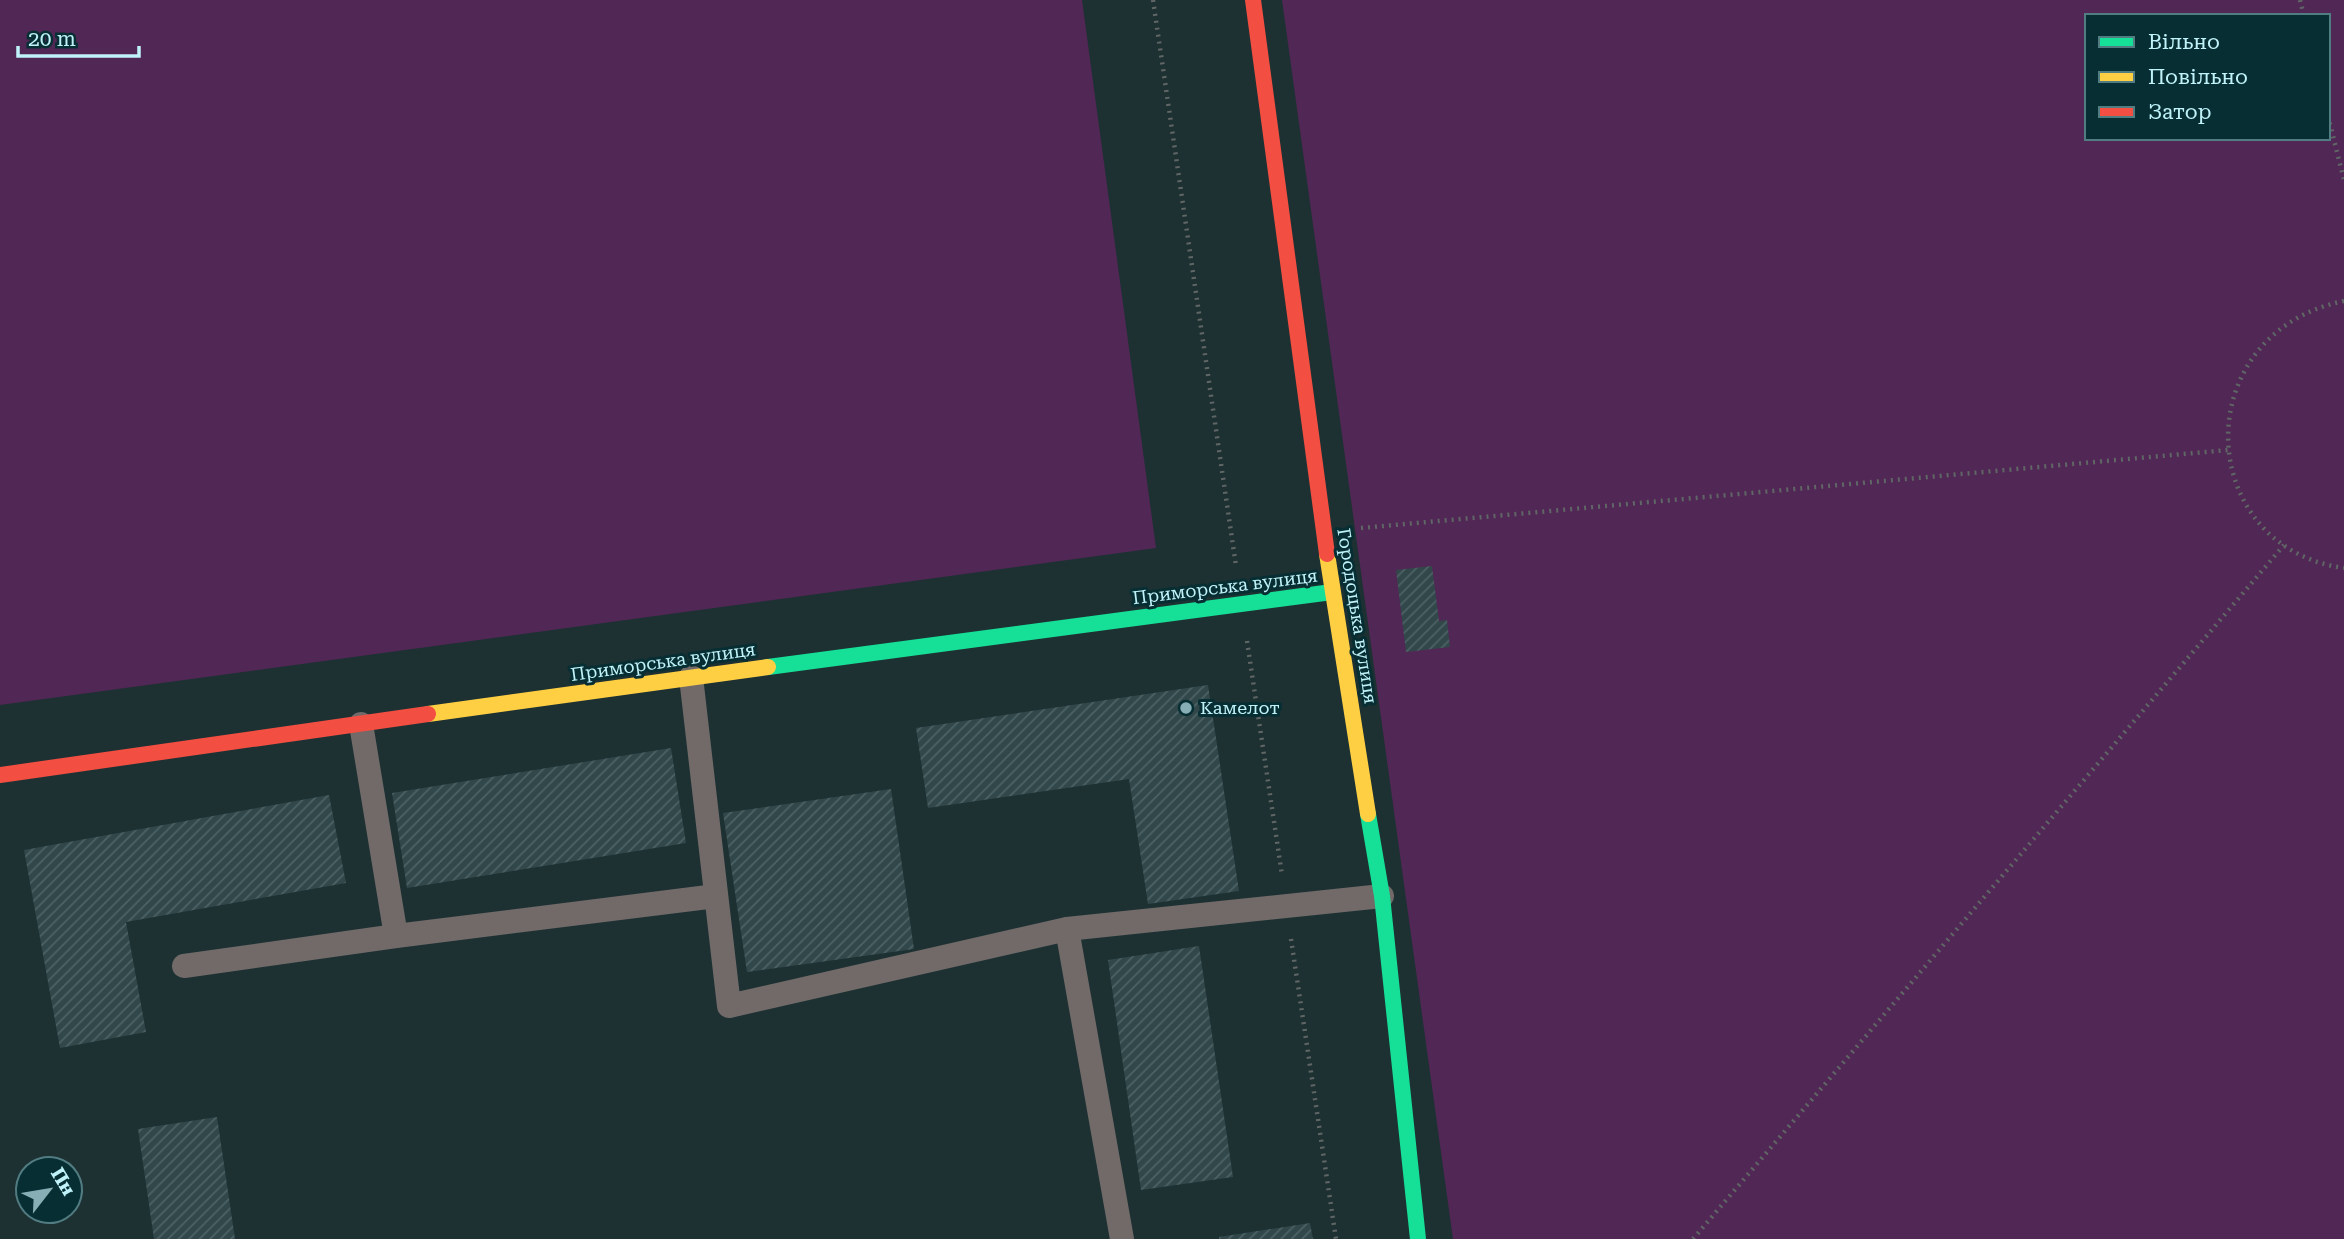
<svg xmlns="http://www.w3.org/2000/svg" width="2344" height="1239" viewBox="0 0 2344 1239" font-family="'Roboto Serif',serif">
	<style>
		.green { fill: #512755; fill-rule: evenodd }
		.building { fill: url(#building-hatch) }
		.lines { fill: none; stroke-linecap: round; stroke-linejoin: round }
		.path { stroke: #606565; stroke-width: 4.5; stroke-dasharray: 2 5; stroke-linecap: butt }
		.lane { stroke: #726a69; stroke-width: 24 }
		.fast { stroke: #16e098; stroke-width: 16 }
		.slow { stroke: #ffcf43; stroke-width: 16 }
		.jam { stroke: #f24e42; stroke-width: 16 }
		.poi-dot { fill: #86aeb4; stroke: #072e33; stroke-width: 2.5 }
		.labels { text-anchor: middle; stroke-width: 6; stroke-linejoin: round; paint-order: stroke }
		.street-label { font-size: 18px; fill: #bff2f9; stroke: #072e33 }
		.poi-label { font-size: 18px; fill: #bff2f9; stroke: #072e33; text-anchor: start }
	</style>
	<defs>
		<pattern id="building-hatch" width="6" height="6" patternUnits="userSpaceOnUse" patternTransform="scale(1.75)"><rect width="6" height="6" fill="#31474a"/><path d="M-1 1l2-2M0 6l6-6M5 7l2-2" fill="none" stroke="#4d6265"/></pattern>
	</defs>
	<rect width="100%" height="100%" fill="#1d3133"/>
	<g class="green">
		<path d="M0,0H1082L1156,548L0,705Z"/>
		<path d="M1282,0H2344V1239H1453ZM2087,16H2328V138H2087Z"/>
	</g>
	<g class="building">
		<path d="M1432,566L1439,621L1447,620L1450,647L1406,652L1396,570Z"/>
		<path d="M1208,685L1239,891L1148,904L1129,779L928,808L916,728Z"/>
		<path d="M671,748L686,843L407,888L392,793Z"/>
		<path d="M891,789L914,949L747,972L723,813Z"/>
		<path d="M329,795L346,883L126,922L146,1032L60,1048L24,850Z"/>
		<path d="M1199,946L1233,1177L1141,1190L1108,960Z"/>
		<path d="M217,1117L235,1239H154L138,1129Z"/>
		<path d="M1310,1223L1313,1239H1219V1237Z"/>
	</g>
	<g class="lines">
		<g class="path">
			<path d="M1153,0L1236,566"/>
			<path d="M2300,0L2304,16"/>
			<path d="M2328,116L2344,180"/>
			<path d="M2344,301C2186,333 2193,547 2344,568"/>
			<path d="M1361,528L2228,450"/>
			<path d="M1247,641L1282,875"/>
			<path d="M1291,939L1336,1239"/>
			<path d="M1693,1239L2284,545"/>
		</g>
		<g class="lane">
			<path d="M691,677L729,1006L1067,929"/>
			<path d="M396,936L716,896"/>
			<path d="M184,966L396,936L361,724"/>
			<path d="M1122,1239L1067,929L1382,896"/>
		</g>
		<g class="fast">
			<path d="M768,667L1332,592"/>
			<path d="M1368,814L1382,896L1418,1239"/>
		</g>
		<g class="slow">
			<path d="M1327,554L1368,814"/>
			<path d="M428,714L768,667"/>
		</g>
		<g class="jam">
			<path d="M1253,0L1327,554"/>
			<path d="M0,775L428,714"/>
		</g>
	</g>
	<circle class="poi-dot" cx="1186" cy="708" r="7"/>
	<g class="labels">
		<g class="street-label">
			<text transform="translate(1225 587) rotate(-7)" y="6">Приморська вулиця</text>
			<text transform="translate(1357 616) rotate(81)" y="6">Городоцька вулиця</text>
			<text transform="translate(663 662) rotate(-8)" y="6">Приморська вулиця</text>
		</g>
		<g class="poi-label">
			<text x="1200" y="714">Камелот</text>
		</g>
	</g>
	<rect x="2085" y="14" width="245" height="126" fill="#072e33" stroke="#517c82" stroke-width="2"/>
	<rect x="2099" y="37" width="35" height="10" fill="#16e098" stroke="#517c82" stroke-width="2"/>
	<text x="2148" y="49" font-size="21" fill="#bff2f9">Вільно</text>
	<rect x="2099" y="72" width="35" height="10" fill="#ffcf43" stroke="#517c82" stroke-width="2"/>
	<text x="2148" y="84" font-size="21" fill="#bff2f9">Повільно</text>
	<rect x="2099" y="107" width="35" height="10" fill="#f24e42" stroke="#517c82" stroke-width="2"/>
	<text x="2148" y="119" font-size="21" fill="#bff2f9">Затор</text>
	<g transform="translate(49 1190) rotate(59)"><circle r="33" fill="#072e33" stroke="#517c82" stroke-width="2"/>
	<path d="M0-5L12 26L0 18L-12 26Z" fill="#86aeb4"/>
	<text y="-10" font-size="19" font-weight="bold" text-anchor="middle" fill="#bff2f9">Пн</text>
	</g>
	<path d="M18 46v10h121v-10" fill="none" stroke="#bff2f9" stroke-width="3.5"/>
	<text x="28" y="46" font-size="21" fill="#bff2f9" stroke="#072e33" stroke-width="5" paint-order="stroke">20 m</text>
</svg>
